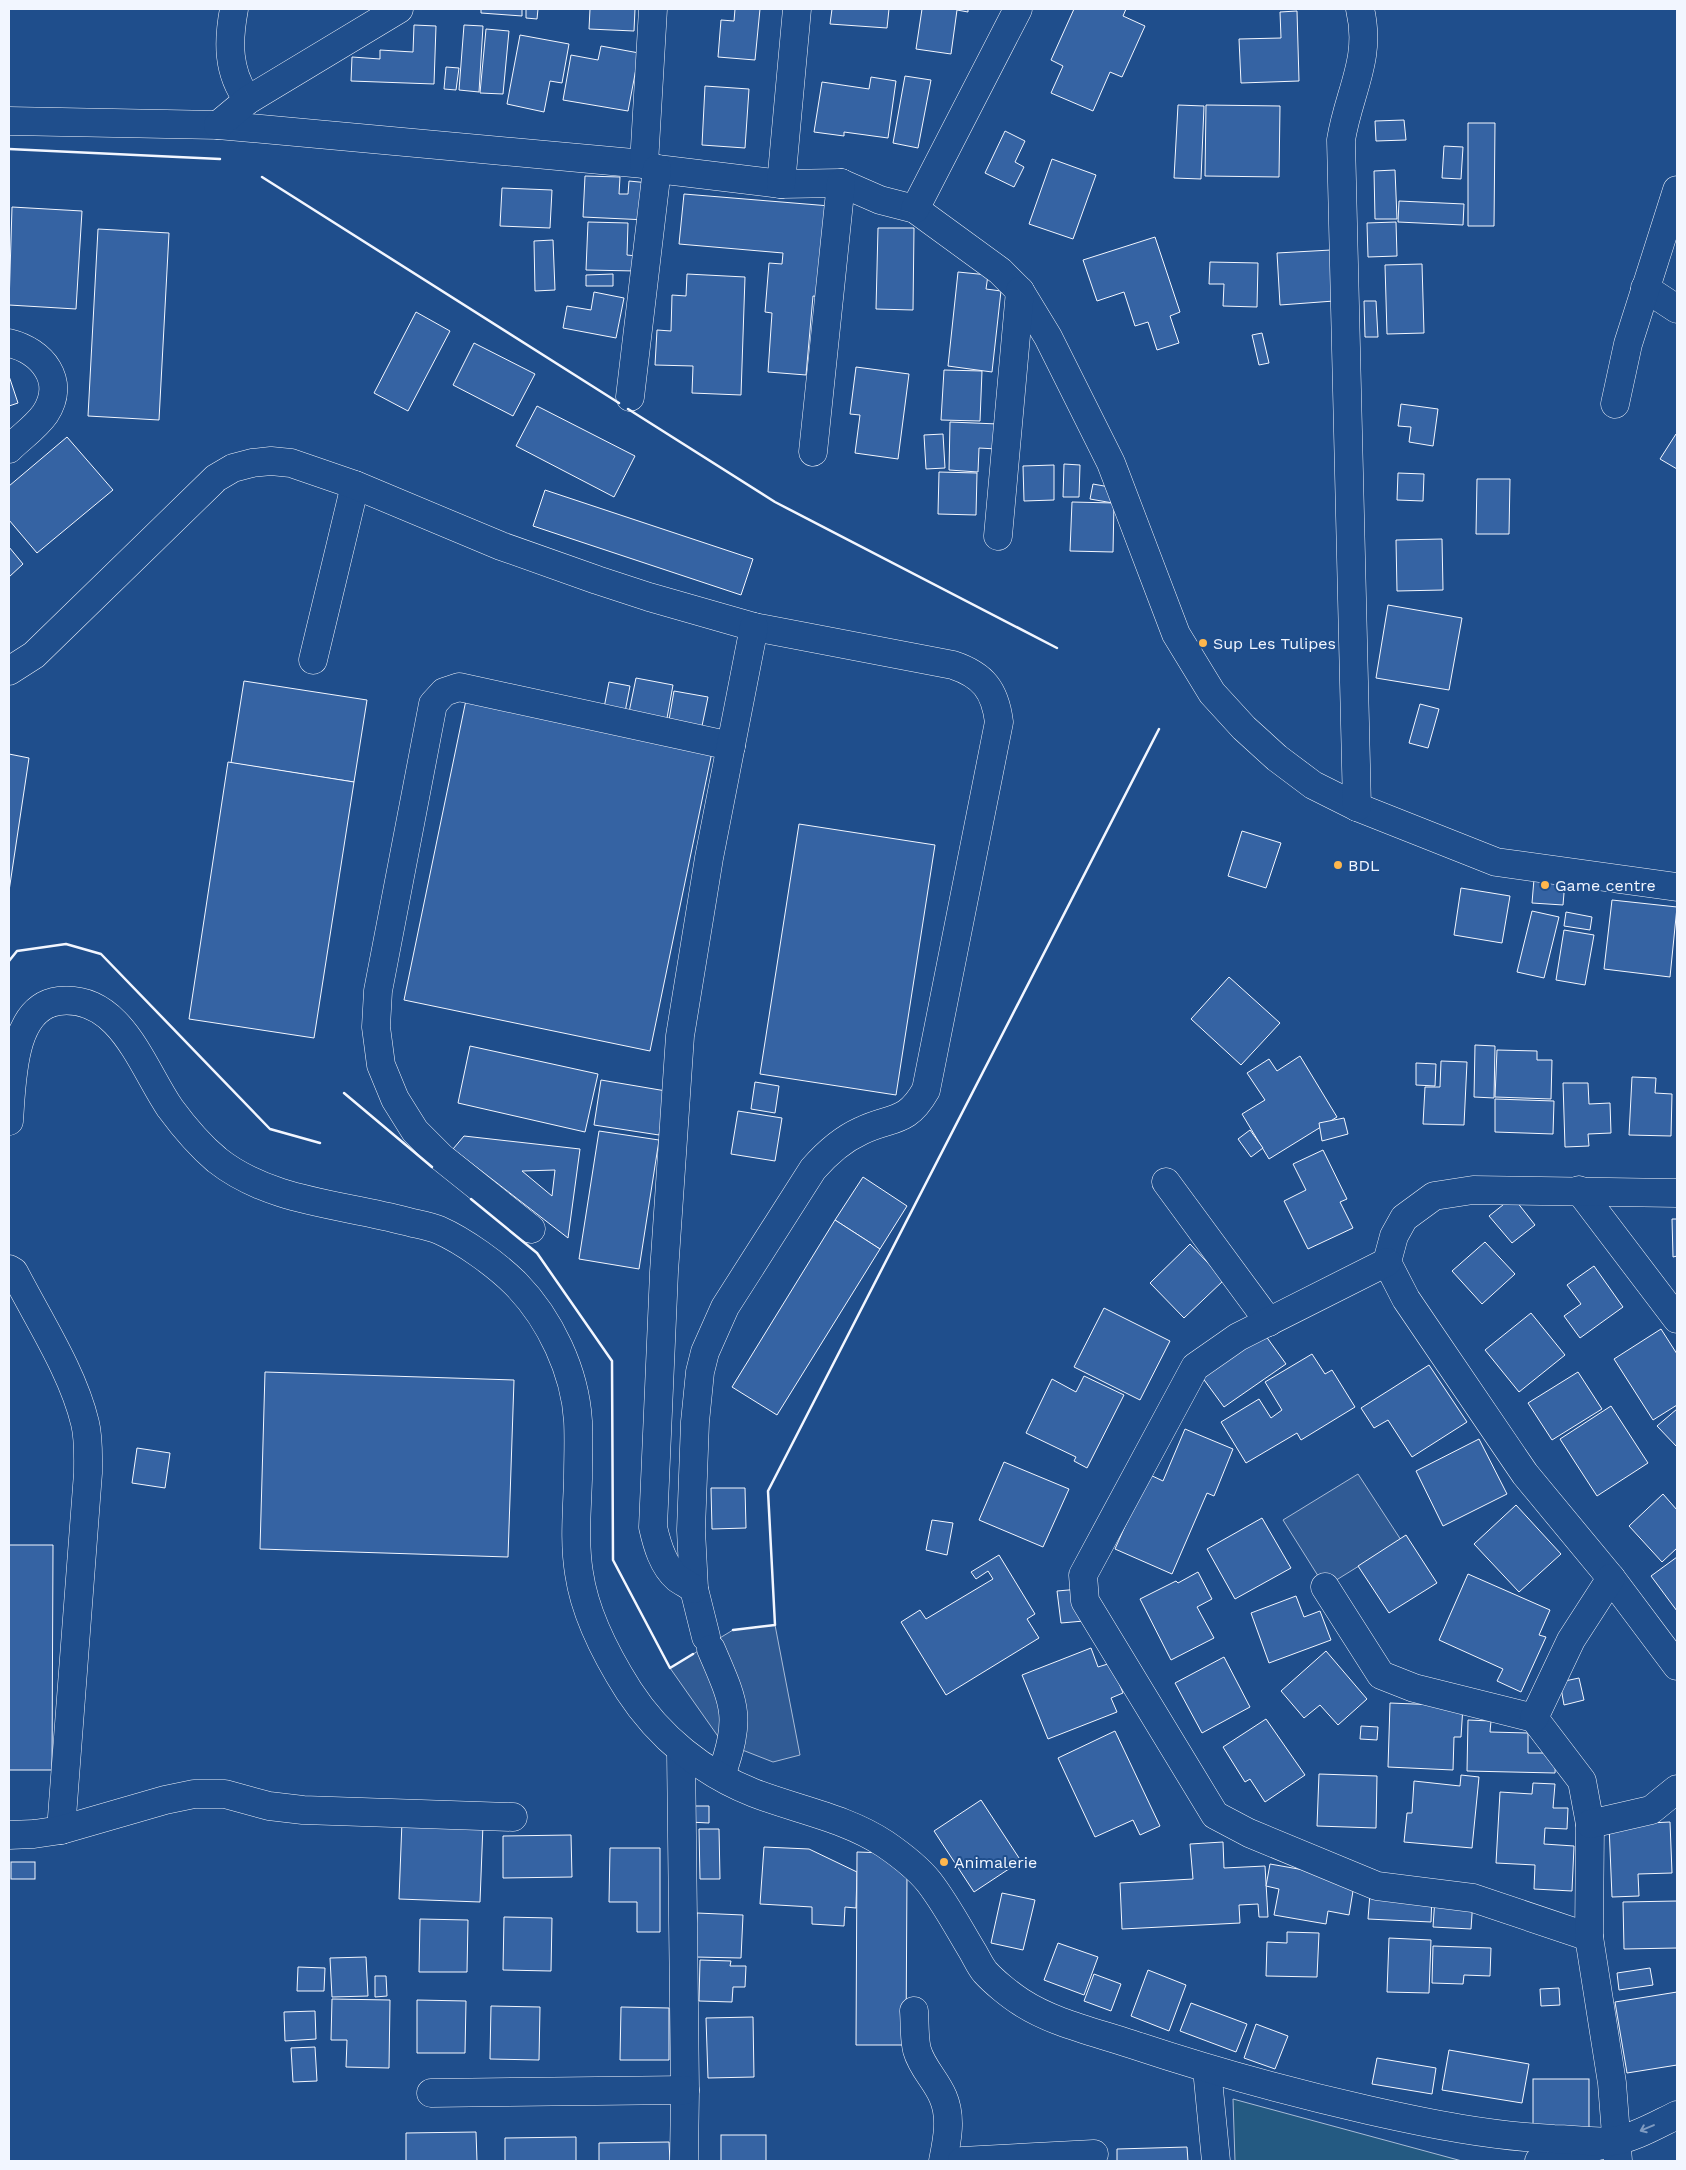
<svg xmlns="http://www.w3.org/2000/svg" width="1686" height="2170" viewBox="0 0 1686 2170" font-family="'Work Sans',sans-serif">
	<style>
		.green { fill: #245a82; stroke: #a8bbd7 }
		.parking { fill: #305b95; stroke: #a8bbd7 }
		.building { fill: #3563a3; stroke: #f2f6ff; fill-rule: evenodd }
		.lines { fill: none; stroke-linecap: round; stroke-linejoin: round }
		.minor-casing { stroke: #f2f6ff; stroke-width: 29 }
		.major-casing { stroke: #f2f6ff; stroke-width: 29 }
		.minor { stroke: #1f4e8c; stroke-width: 28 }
		.major { stroke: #1f4e8c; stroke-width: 28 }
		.wall { stroke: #f2f6ff; stroke-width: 2.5 }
		.oneway { stroke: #7e9ac0 }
		.poi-dot { fill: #ffb74d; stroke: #1f4e8c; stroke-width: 2 }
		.labels { text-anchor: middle; stroke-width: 4; stroke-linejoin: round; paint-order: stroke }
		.poi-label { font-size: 16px; fill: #f2f6ff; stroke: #1f4e8c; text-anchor: start }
	</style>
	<rect width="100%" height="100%" fill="#1f4e8c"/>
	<path class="green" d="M1233,2099L1462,2161H1235Z"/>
	<g class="parking">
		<path d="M1358,1474L1401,1540L1325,1587L1283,1520Z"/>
		<path d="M775,1625L800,1755L773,1762L722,1742L670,1668L733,1630Z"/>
	</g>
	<g class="building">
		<path d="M481,9H522V16L481,13Z"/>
		<path d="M526,9H538L537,19L526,18Z"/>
		<path d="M590,9H635L634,31L589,29Z"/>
		<path d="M735,9H760L755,60L718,57L721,20L734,21Z"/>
		<path d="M832,9H889L887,28L830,24Z"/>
		<path d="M922,9H968V12L957,10L951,54L916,49Z"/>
		<path d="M1074,9H1126L1123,16L1145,26L1122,77L1110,72L1093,111L1051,93L1063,66L1051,60Z"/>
		<path d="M1297,11L1299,81L1241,83L1239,39L1281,38L1280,12Z"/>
		<path d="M414,25L436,26L434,84L351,81L352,57L380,59V50L413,52Z"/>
		<path d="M464,25L483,26L479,92L459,90Z"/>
		<path d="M486,29L509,31L503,94L480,93Z"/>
		<path d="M520,35L569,44L562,83L550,81L544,112L507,104Z"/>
		<path d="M601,46L639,53L628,111L563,100L571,55L598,60Z"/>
		<path d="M446,67L459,68L456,90L444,89Z"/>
		<path d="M905,76L931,80L918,148L893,143Z"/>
		<path d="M871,77L896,81L888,138L844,132V136L814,132L822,82L869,89Z"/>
		<path d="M705,86L749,89L745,148L702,145Z"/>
		<path d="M1178,105L1204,106L1201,179L1174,178Z"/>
		<path d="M1206,105L1280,106L1279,177L1205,176Z"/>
		<path d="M1404,120L1406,140L1376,141L1375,121Z"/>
		<path d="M1468,123H1495L1494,226H1468Z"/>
		<path d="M1005,131L1025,141L1015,162L1024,167L1014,187L985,173Z"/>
		<path d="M1444,146L1463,147L1461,179L1442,178Z"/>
		<path d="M1052,159L1096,175L1073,239L1029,224Z"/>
		<path d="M1395,170L1397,219H1375L1374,171Z"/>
		<path d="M585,176L620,177L619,194H628L629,181L649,183L647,220L583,217Z"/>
		<path d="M502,188L552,190L550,228L500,226Z"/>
		<path d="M684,194L830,206L823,297L813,296L806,375L768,372L772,313L765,312L769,263L782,264L783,253L679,244Z"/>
		<path d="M1399,201L1464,204L1463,225L1398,222Z"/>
		<path d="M12,207L82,211L76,309L9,305Z"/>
		<path d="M588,222L628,223L627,255L637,256L636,271L586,270Z"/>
		<path d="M1396,222L1397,256L1368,257L1367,223Z"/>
		<path d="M878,228H914L913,310L876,309Z"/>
		<path d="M98,229L169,233L159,420L88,416Z"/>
		<path d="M1155,237L1180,312L1170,316L1179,343L1157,350L1148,322L1135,326L1124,292L1097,301L1083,260Z"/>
		<path d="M553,240L555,290L535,291L534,241Z"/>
		<path d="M1331,250L1334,301L1280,305L1277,253Z"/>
		<path d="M1210,262L1258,263L1257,307L1223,306L1224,284H1209Z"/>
		<path d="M1422,264L1424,333L1387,334L1385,265Z"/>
		<path d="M958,272L988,275L986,289L1001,291L992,372L948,366Z"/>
		<path d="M613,274V286H586V275Z"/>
		<path d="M687,274L745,277L741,395L692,393L693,366L655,365L657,330L671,331L672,295L686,296Z"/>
		<path d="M594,292L624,298L616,338L563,328L567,306L591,310Z"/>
		<path d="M1364,301H1376L1378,337H1365Z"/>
		<path d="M416,312L450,331L408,411L374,393Z"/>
		<path d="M1262,333L1269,363L1259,365L1252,335Z"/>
		<path d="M474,343L535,374L513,416L453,385Z"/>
		<path d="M856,367L909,374L898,459L855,453L860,415L850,414Z"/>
		<path d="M944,370L982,371L980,421L941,420Z"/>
		<path d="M9,376L18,403L9,406Z"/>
		<path d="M1401,404L1438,409L1433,446L1409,442L1411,427L1398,426Z"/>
		<path d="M537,406L635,456L614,497L516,446Z"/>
		<path d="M950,422L998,424L997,449L979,448L978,472L949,470Z"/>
		<path d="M943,434L945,468L926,469L924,435Z"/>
		<path d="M1676,434H1677V469L1660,459Z"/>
		<path d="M67,437L113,490L37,553L9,520V486Z"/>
		<path d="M1064,464L1080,465L1079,497H1063Z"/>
		<path d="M1054,465V500L1024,501L1023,466Z"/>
		<path d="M939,472L977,473L976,515L938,514Z"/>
		<path d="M1398,473L1424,474L1423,501L1397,500Z"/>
		<path d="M1477,479H1510L1509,534H1476Z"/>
		<path d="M1093,484L1115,488L1113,503L1090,499Z"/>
		<path d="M545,490L753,559L741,595L533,526Z"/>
		<path d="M1072,502L1114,503L1113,552L1070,551Z"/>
		<path d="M1442,539L1443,590L1397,591L1396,540Z"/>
		<path d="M9,547L23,564L9,577Z"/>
		<path d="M1388,605L1462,618L1449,690L1376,678Z"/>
		<path d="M636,678L673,685L665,729L627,722Z"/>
		<path d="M244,681L367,700L354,782L231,763Z"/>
		<path d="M609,682L630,686L625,712L604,708Z"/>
		<path d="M674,691L708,697L702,726L669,720Z"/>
		<path d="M466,700L712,752L650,1051L404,1000Z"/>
		<path d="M1420,704L1439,709L1428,748L1409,743Z"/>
		<path d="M9,754L29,758L9,891Z"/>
		<path d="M228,762L354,782L314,1038L189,1019Z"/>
		<path d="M799,824L935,845L896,1095L760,1074Z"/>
		<path d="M1242,831L1281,843L1266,888L1228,876Z"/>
		<path d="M1534,879L1565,881L1563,905L1532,903Z"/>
		<path d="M1461,888L1510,896L1502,943L1454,935Z"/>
		<path d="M1612,900L1677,907L1670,977L1604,969Z"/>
		<path d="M1532,911L1559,917L1544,978L1517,972Z"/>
		<path d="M1566,912L1592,917L1590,930L1564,926Z"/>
		<path d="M1564,930L1594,935L1585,985L1556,980Z"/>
		<path d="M1229,977L1280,1023L1241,1065L1191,1019Z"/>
		<path d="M1475,1045L1495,1046L1494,1098L1474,1097Z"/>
		<path d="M470,1046L598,1074L585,1132L458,1103Z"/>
		<path d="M1497,1050L1537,1051V1060H1552L1551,1099L1495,1097Z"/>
		<path d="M1300,1056L1337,1117L1269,1159L1242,1114L1265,1100L1247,1073L1269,1059L1277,1071Z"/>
		<path d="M1441,1061L1467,1062L1464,1125L1423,1124L1425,1087H1440Z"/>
		<path d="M1416,1063L1436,1064L1435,1086L1416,1085Z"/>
		<path d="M1632,1077L1656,1078L1655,1093L1672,1094L1671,1136L1629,1135Z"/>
		<path d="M601,1080L666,1091L659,1135L594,1125Z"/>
		<path d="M755,1082L779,1086L775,1113L751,1109Z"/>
		<path d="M1563,1083H1588L1589,1104L1610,1103L1611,1133L1588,1134L1589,1146L1565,1147Z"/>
		<path d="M1495,1099L1554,1101L1553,1134L1495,1132Z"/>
		<path d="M738,1111L782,1118L775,1161L731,1154Z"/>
		<path d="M1344,1118L1348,1134L1322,1141L1319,1123Z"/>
		<path d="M1250,1130L1263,1148L1251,1157L1238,1139Z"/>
		<path d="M599,1131L659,1140L639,1269L579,1259Z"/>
		<path d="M464,1136L580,1149L568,1238L453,1149ZM555,1170L552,1196L522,1171Z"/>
		<path d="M1323,1150L1347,1199L1340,1202L1353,1228L1308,1249L1284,1201L1306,1190L1293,1164Z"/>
		<path d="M863,1177L907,1206L880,1249L835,1220Z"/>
		<path d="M1513,1197L1535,1225L1512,1243L1489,1216Z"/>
		<path d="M1672,1219H1677V1256L1673,1257Z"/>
		<path d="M835,1220L880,1249L777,1415L732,1387Z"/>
		<path d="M1485,1242L1515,1274L1482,1304L1452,1271Z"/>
		<path d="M1190,1244L1224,1280L1184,1318L1150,1283Z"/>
		<path d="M1594,1266L1623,1307L1580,1338L1564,1316L1581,1304L1567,1285Z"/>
		<path d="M1104,1308L1170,1341L1140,1400L1074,1367Z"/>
		<path d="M1531,1313L1565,1355L1519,1392L1485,1350Z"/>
		<path d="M1661,1329L1677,1354V1405L1653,1420L1614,1359Z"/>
		<path d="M1263,1332L1286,1364L1224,1407L1202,1377Z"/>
		<path d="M1312,1354L1325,1374L1332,1370L1355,1407L1301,1440L1297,1433L1246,1463L1221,1422L1259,1399L1271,1418L1282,1410L1265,1382Z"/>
		<path d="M1429,1365L1467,1422L1412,1457L1388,1420L1374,1428L1361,1408Z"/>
		<path d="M265,1372L514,1380L508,1557L260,1549Z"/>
		<path d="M1578,1372L1602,1409L1552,1440L1528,1403Z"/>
		<path d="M1084,1376L1124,1395L1087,1468L1074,1461L1076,1457L1026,1433L1052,1379L1076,1392Z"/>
		<path d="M1611,1406L1648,1463L1597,1496L1560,1439Z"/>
		<path d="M1677,1409V1447L1657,1426Z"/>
		<path d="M1185,1429L1233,1449L1214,1496L1207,1493L1172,1574L1115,1549L1148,1474L1163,1481Z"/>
		<path d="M1479,1439L1507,1494L1443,1526L1416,1471Z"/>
		<path d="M137,1448L170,1453L165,1488L132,1483Z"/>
		<path d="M1004,1462L1069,1489L1043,1547L979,1520Z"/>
		<path d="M711,1488H745L746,1528L712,1529Z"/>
		<path d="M1663,1494L1677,1510V1548L1662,1562L1629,1526Z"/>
		<path d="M1516,1505L1561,1554L1519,1592L1474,1544Z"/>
		<path d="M1262,1518L1291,1568L1235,1599L1207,1549Z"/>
		<path d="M932,1520L953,1523L947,1555L926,1550Z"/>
		<path d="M1406,1535L1437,1583L1389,1613L1358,1566Z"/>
		<path d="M9,1545H53L52,1770H9Z"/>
		<path d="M999,1555L1035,1614L1027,1619L1039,1638L946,1695L901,1622L920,1610L926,1619L993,1579L988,1571L976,1579L971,1572Z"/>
		<path d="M1677,1557V1611L1651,1576Z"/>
		<path d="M1198,1572L1212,1599L1197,1607L1214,1638L1171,1660L1140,1599L1176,1581L1178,1583Z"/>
		<path d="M1468,1574L1550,1610L1539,1635L1546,1637L1521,1692L1497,1681L1503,1669L1439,1640Z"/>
		<path d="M1080,1589L1084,1621L1061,1623L1057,1591Z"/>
		<path d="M1296,1596L1304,1617L1320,1611L1331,1640L1269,1663L1251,1613Z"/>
		<path d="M1091,1648L1098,1667L1111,1663L1123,1693L1111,1698L1117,1712L1048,1739L1022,1675Z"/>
		<path d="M1326,1651L1367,1699L1338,1725L1320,1705L1304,1718L1281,1691Z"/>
		<path d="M1224,1657L1250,1707L1202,1733L1175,1683Z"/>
		<path d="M1579,1678L1584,1700L1564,1705L1560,1682Z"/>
		<path d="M1390,1703L1463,1706L1461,1737H1454L1453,1770L1388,1767Z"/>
		<path d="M1266,1719L1305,1775L1265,1802L1250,1779L1245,1782L1223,1747Z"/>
		<path d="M1468,1720L1491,1721L1490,1732L1528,1733V1753H1556L1555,1773L1467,1771Z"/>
		<path d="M1361,1726L1378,1727L1377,1740L1360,1739Z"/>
		<path d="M1115,1731L1160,1826L1140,1835L1133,1820L1095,1837L1058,1758Z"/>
		<path d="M1319,1774L1377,1776L1376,1828L1317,1826Z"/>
		<path d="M1461,1775L1479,1777L1472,1848L1404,1842L1407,1813H1412L1414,1781L1460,1786Z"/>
		<path d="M1533,1783L1555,1784L1553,1808H1568L1567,1829L1545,1828L1544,1844L1574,1846L1572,1891L1534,1889L1535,1865L1496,1863L1500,1792L1532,1794Z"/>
		<path d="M981,1800L1021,1861L974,1892L934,1831Z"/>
		<path d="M690,1806H709V1823L689,1822Z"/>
		<path d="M402,1821L483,1824L480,1902L399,1899Z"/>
		<path d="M1670,1822L1672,1873L1638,1874L1639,1896L1612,1897L1609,1825Z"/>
		<path d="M699,1829H719L720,1879H700Z"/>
		<path d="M571,1835L572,1877L503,1878V1836Z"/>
		<path d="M1223,1842L1224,1868L1265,1866L1268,1917H1259L1258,1904L1239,1905L1240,1923L1122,1929L1120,1883L1193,1879L1190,1844Z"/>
		<path d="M764,1847L809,1849L857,1872L856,1908L845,1907L844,1926L812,1924V1907L760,1904Z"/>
		<path d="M610,1848H660V1932H637V1902H609Z"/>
		<path d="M857,1852L887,1853L907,1871L906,2045H856Z"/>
		<rect x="11" y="1862" width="24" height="17"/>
		<path d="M1270,1864L1355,1879L1349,1915L1328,1911L1326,1924L1274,1915L1279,1889L1266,1886Z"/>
		<path d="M1002,1893L1035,1900L1023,1950L991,1943Z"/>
		<path d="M1370,1893L1432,1895L1431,1922L1368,1919Z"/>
		<path d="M1435,1898L1473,1900L1471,1929L1433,1927Z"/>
		<path d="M1677,1901V1948L1624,1949L1623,1902Z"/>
		<path d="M697,1913L743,1915L741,1958L695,1957Z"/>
		<path d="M504,1917L552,1918L551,1971L503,1970Z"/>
		<path d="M420,1919L468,1920L467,1972H419Z"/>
		<path d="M1287,1932L1319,1933L1317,1977L1266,1976L1267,1942L1287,1943Z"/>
		<path d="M1389,1938L1431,1940L1429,1993L1387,1992Z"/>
		<path d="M1058,1943L1098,1957L1084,1995L1044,1980Z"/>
		<path d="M1433,1946L1491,1948L1490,1976L1464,1975L1463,1984L1432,1983Z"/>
		<path d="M366,1957L368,1996L332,1997L330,1958Z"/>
		<path d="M700,1960L731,1961L730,1966H746L745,1987H733L732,2002L699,2001Z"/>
		<path d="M298,1967L325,1968L324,1991H297Z"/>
		<path d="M1650,1968L1653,1985L1619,1990L1617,1973Z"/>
		<path d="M1148,1970L1186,1985L1169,2031L1131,2016Z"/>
		<path d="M1094,1974L1121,1984L1111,2011L1084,2001Z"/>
		<path d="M375,1976H386L387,1996L375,1997Z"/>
		<path d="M1559,1988L1560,2005L1541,2006L1540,1989Z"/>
		<path d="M1677,1992V2065L1627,2073L1615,2002Z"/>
		<path d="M332,1999L390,2000L389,2068L346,2067L347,2040H331Z"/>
		<path d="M417,2000L466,2001L465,2053H417Z"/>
		<path d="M1191,2003L1247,2024L1236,2052L1180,2031Z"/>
		<path d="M491,2006L540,2007L539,2060L490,2059Z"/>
		<path d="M621,2007L669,2008V2060H620Z"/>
		<path d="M315,2011L316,2039L285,2041L284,2012Z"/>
		<path d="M753,2017L754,2077L708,2078L706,2018Z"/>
		<path d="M1256,2024L1288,2036L1275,2069L1244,2058Z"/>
		<path d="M315,2047L317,2081L293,2082L291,2048Z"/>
		<path d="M1449,2050L1529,2064L1522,2103L1442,2090Z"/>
		<path d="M1377,2058L1436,2068L1432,2094L1372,2084Z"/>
		<rect x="1533" y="2079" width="56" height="53"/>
		<path d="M476,2132L477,2161H406V2133Z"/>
		<rect x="721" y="2135" width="45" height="26"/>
		<path d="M576,2137V2161H505V2138Z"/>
		<path d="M669,2142L670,2161H599V2143Z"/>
		<path d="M1187,2147L1188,2161H1117V2149Z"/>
	</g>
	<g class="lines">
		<g class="minor-casing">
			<g id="minor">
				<path d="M234,9C228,41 227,72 248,100"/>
				<path d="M9,121L218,125L644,164L657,169L781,184L841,183L880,200L915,209L1000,271L1020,291L1048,337L1111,463L1176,634L1212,693L1244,728L1277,758L1313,785L1357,807L1496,862L1677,887"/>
				<path d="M218,125L248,100L399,9"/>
				<path d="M644,164L653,9"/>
				<path d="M781,184L797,9"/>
				<path d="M915,209L1018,9"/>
				<path d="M1645,288L1677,309"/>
				<path d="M9,343C42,351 67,381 45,414C36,427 20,438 9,449"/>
				<path d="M630,397L657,169"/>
				<path d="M1615,404L1628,344L1677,190"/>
				<path d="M813,452L841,183"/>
				<path d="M998,536L1020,291"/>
				<path d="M313,660L355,485"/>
				<path d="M9,671L34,655L216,478L233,468L252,463L271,461L291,463L355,485L501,546L597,580L649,597L754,627L953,665C983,675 995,690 999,722L926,1090C906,1125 892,1116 861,1131C841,1140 827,1153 813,1169L725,1307L705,1352L700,1372L695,1422L691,1530L694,1589L706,1637"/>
				<path d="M1357,807L1341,140C1349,91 1372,59 1360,9"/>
				<path d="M1166,1182L1269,1322"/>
				<path d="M1579,1190L1677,1319"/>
				<path d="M1677,1193L1473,1190L1434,1196L1404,1218L1394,1236L1387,1262L1406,1299L1525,1474L1611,1578L1677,1666"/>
				<path d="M531,1229L441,1157L415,1131L395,1099L381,1065L376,1027L378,991L433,704L444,692L459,687L731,746"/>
				<path d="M1387,1262L1238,1337L1195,1367L1083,1575L1085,1601L1215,1815L1249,1833L1377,1886L1473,1898L1589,1937"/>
				<path d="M9,1269L14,1272C38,1319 73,1372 85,1423C89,1439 88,1456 88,1473L61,1830"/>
				<path d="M1325,1587L1381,1675L1414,1688L1534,1718L1582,1781L1590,1824L1589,1937L1612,2083L1618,2161"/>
				<path d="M694,1589C689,1585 682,1582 677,1578C663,1566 657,1545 653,1527L664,1272L680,1036L709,858L754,627"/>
				<path d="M711,1649C735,1705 742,1716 721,1776"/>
				<path d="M1534,1718L1571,1640L1611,1578"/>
				<path d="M681,1751L685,2090L684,2161"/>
				<path d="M1590,1824L1651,1810L1677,1789"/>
				<path d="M9,1835L34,1834L61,1830L165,1800L194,1794H225L269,1806L303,1810L513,1817"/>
				<path d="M914,2011C915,2024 914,2038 917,2050C922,2068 936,2080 943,2097C952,2117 947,2141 943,2161"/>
				<path d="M1207,2069L1216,2161"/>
				<path d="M431,2093L685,2090"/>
				<path d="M962,2161L1094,2154"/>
				<path d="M1539,2161L1606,2144"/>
			</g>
		</g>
		<g class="major-casing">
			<path id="major" d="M9,1121C12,1084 11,1007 59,1001C120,994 142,1067 170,1108C184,1127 199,1145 217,1160C270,1202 342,1204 405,1221C416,1224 429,1226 439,1230C464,1241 497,1265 516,1284C550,1319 575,1371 578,1421C579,1440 578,1460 578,1479C577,1511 574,1542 579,1573C585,1615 606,1655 629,1691C659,1737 703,1773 754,1793C798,1810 846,1818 885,1844C901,1855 917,1867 929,1882C946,1904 959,1929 973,1952C977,1959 980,1966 985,1972C994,1982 1010,1995 1021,2002C1053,2023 1095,2032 1131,2044C1209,2070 1288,2092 1368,2110C1430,2124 1490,2136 1554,2139C1573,2139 1593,2143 1612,2141C1631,2140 1660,2123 1677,2115"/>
		</g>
		<use href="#minor" class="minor"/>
		<use href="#major" class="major"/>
		<g class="wall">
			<path d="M9,149L220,159"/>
			<path d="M262,177L619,403"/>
			<path d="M628,409L775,502L1057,648"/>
			<path d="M9,961L17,951L66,944L101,954L270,1129L320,1143"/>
			<path d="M344,1093L432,1167"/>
			<path d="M471,1199L537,1253L612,1361L613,1560L670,1668L693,1654"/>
			<path d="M733,1630L775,1625L768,1491L1159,729"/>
		</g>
	</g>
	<defs><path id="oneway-shaft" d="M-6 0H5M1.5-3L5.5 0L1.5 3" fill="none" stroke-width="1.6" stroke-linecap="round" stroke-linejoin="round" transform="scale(1.25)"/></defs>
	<use class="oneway" href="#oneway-shaft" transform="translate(1647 2128) rotate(157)"/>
	<g class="poi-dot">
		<circle cx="1203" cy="643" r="5"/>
		<circle cx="1338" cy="865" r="5"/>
		<circle cx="1545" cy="885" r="5"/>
		<circle cx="944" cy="1862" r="5"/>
	</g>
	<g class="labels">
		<g class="poi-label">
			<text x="1213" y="649">Sup Les Tulipes</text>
			<text x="1348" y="871">BDL</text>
			<text x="1555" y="891">Game centre</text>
			<text x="954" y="1868">Animalerie</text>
		</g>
	</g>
	<rect width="1686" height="2170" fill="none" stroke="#f2f6ff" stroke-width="20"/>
</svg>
